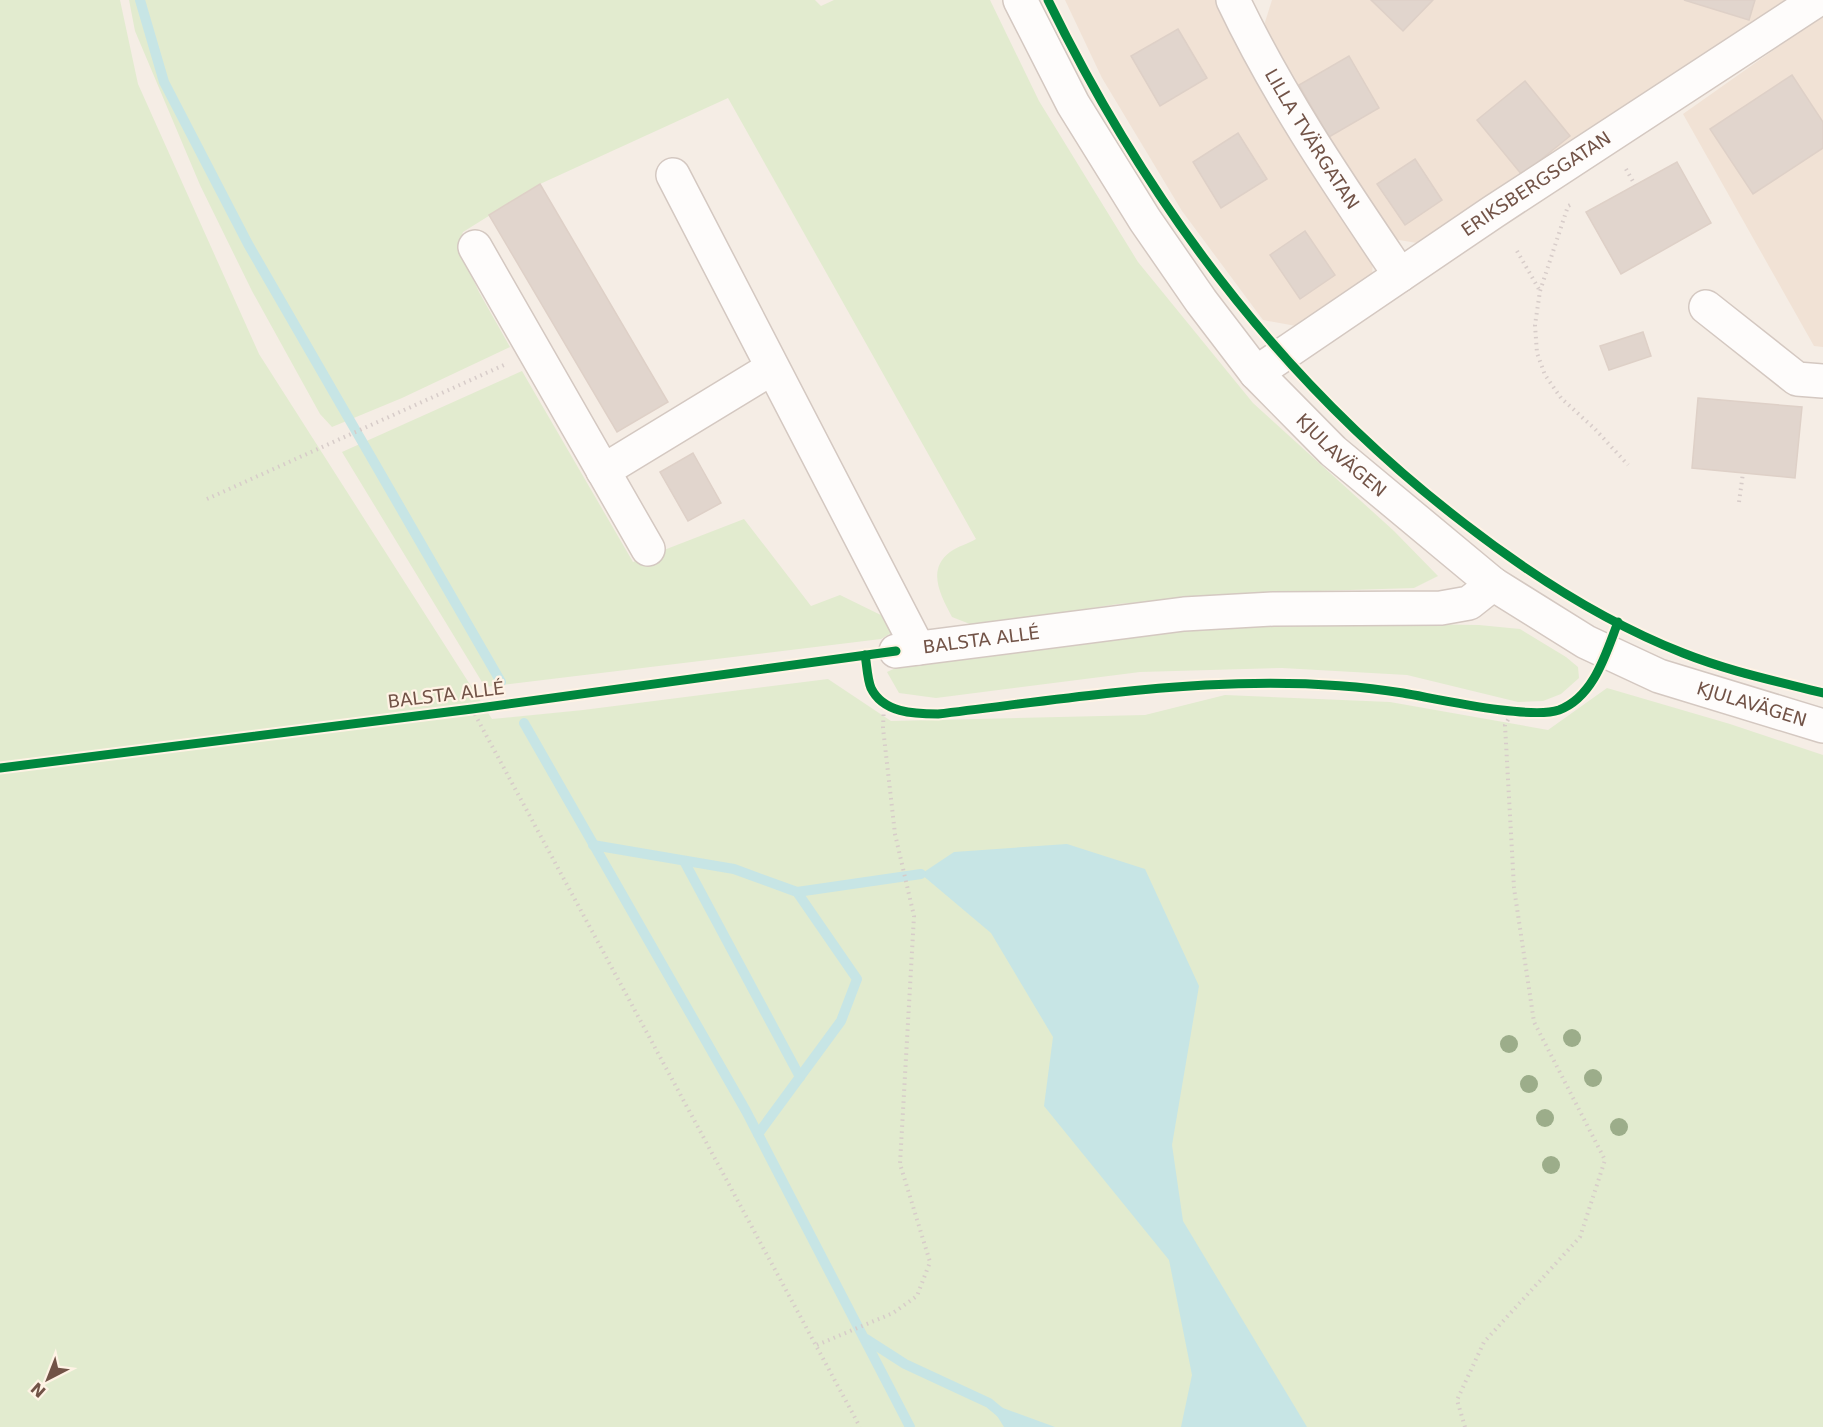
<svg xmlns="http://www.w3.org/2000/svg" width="1823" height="1427" viewBox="0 0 1823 1427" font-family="'DejaVu Sans',sans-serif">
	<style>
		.residential { fill: #f1e2d5 }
		.green { fill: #e2ebcf }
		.water { fill: #c7e5e5 }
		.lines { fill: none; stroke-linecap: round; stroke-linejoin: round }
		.stream { stroke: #c7e5e5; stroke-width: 10 }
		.building { fill: #e1d5cd; stroke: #ded0c7; stroke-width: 1.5 }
		.minor-casing { stroke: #d4c8c1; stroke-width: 36 }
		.path { stroke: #d7ccc9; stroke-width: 4; stroke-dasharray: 1.5 4.5; stroke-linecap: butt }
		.minor { stroke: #fefcfb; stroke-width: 33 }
		.cycleway-casing { stroke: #fff3e5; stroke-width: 13 }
		.cycleway { stroke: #00873e; stroke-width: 9 }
		.tree { fill: #9cad8a }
		.labels { text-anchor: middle; stroke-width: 4.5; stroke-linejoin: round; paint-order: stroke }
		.street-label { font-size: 18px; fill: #725347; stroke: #fff3e5 }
	</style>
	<rect width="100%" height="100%" fill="#f5ede5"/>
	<g class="residential">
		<path d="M1065,0H1219L1373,254L1372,279L1296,326L1263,320L1182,211L1102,78Z"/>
		<path d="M1272,0H1791L1417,243L1393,239L1268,44L1265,22Z"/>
		<path d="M1823,15V347L1814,346L1683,114Z"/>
	</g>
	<g class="green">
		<path d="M0,0H120L138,84L259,354L492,719L583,710L828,679L891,721L1145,715L1225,695L1390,702L1548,730L1607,688L1730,724L1823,755V1427H0Z"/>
		<path d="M129,0H815L821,6L834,0H990L1039,101L1138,262L1253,403L1394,531L1438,576L1414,588L1258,593L1118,604L975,626L952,617C941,596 926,570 950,552C958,546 968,544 976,539L728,98L540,184L463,232L458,246L479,292L510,347L402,398L332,427L320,414L252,291L200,185L135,31Z"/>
		<path d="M522,371L633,562L744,519L811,606L840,595L891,620L896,630L881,639L485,687L342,452Z"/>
		<path d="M1407,624L1479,625L1520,629L1566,657L1578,667L1579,678L1561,694L1543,701L1518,702L1407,675L1282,668L1140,672L936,698L899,693L887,672L902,665L1192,628L1276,625Z"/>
	</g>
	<g class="water">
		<path d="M1067,844L1145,869L1199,986L1172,1145L1183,1221L1307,1427H1181L1192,1375L1169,1260L1044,1106L1053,1037L991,933L921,874L954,852Z"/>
		<path d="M989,1403L1055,1427H1004Z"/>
	</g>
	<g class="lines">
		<g class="stream">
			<path d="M140,0L164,82L248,244L501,682"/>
			<path d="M524,723L746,1111L910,1427"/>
			<path d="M593,845L734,869L797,892L857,979L841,1021L758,1134"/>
			<path d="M684,861L800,1077"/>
			<path d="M797,892L921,874"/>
			<path d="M866,1339L905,1364L989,1403L1018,1427"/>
		</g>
	</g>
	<g class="building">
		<path d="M1371,0H1433L1403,31Z"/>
		<path d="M1684,0H1755L1749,20Z"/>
		<path d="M1178,29L1207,78L1160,106L1131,56Z"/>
		<path d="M1349,56L1379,108L1329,137L1299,85Z"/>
		<path d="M1792,75L1823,122V148L1753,194L1710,129Z"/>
		<path d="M1525,81L1570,136L1522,175L1477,120Z"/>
		<path d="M1238,133L1267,179L1221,208L1193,162Z"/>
		<path d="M1415,159L1442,200L1405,225L1377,184Z"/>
		<path d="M1677,162L1711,223L1621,274L1586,212Z"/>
		<path d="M540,184L668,402L617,432L489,215Z"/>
		<path d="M1305,231L1335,275L1300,299L1270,255Z"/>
		<path d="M1643,332L1651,356L1609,370L1600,346Z"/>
		<path d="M1698,398L1802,407L1795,478L1692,468Z"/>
		<path d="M693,453L721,503L688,521L660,472Z"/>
	</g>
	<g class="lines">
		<g class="minor-casing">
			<g id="minor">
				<path id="s1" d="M1020,0L1073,104L1145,220L1201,301L1256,373L1333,451L1493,584L1586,642L1659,676L1823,726"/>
				<path id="s2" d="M1233,0C1279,97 1340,186 1400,275"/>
				<path d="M673,175L918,648"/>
				<path d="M475,247L648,549"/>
				<path d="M1706,307L1797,379L1823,381"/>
				<path id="s3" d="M1256,373L1493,212L1817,0"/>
				<path d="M603,471L772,368"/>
				<path id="s4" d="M896,651L1184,614L1273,609L1441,608L1469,603L1493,584"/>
			</g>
		</g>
		<g class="path">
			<path d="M1626,169L1635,185"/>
			<path d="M1570,205L1568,206L1540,291L1535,325L1537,353L1545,375L1561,398L1595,429L1628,465"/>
			<path d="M1517,251L1540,291"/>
			<path d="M207,499L504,365"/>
			<path d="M1739,502L1743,473"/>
			<path d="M472,709L860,1427"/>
			<path d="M817,1345L893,1313L917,1296L930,1262L900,1164L914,916L895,834L883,728L884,703"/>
			<path d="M1465,1427L1457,1400L1484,1342L1580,1237L1605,1160L1534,1022L1514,888L1505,725L1513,711"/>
		</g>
		<use href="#minor" class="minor"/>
		<g class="cycleway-casing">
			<g id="cycleway">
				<path d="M1048,0C1148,205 1283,385 1465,524C1531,575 1604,622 1683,653C1728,671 1776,681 1823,693"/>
				<path d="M865,655C867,665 867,678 871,688C883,713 914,714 938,714C1091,696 1249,668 1403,693C1438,699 1530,720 1559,710C1594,697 1606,653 1618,622"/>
				<path d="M0,768L472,709L896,651"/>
			</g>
		</g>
		<use href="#cycleway" class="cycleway"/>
	</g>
	<g class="tree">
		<circle cx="1572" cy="1038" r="9"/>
		<circle cx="1509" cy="1044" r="9"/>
		<circle cx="1593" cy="1078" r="9"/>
		<circle cx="1529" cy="1084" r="9"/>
		<circle cx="1545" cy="1118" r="9"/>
		<circle cx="1619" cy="1127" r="9"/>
		<circle cx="1551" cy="1165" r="9"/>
	</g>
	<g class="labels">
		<g class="street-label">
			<text dy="6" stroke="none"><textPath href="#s2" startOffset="160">LILLA TVÄRGATAN</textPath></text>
			<text dy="6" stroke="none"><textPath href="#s3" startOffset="338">ERIKSBERGSGATAN</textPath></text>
			<text dy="6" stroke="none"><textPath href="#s1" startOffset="561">KJULAVÄGEN</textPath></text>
			<text dy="6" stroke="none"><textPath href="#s4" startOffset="86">BALSTA ALLÉ</textPath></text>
			<text transform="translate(446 695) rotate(-7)" y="6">BALSTA ALLÉ</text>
			<text dy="6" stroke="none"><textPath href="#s1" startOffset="1047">KJULAVÄGEN</textPath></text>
		</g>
	</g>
	<g transform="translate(48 1379) rotate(222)" stroke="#fff3e5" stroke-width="4.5" paint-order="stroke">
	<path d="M0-4.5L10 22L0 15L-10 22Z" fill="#725347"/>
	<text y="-9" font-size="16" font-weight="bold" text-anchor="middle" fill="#725347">N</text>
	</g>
</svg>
